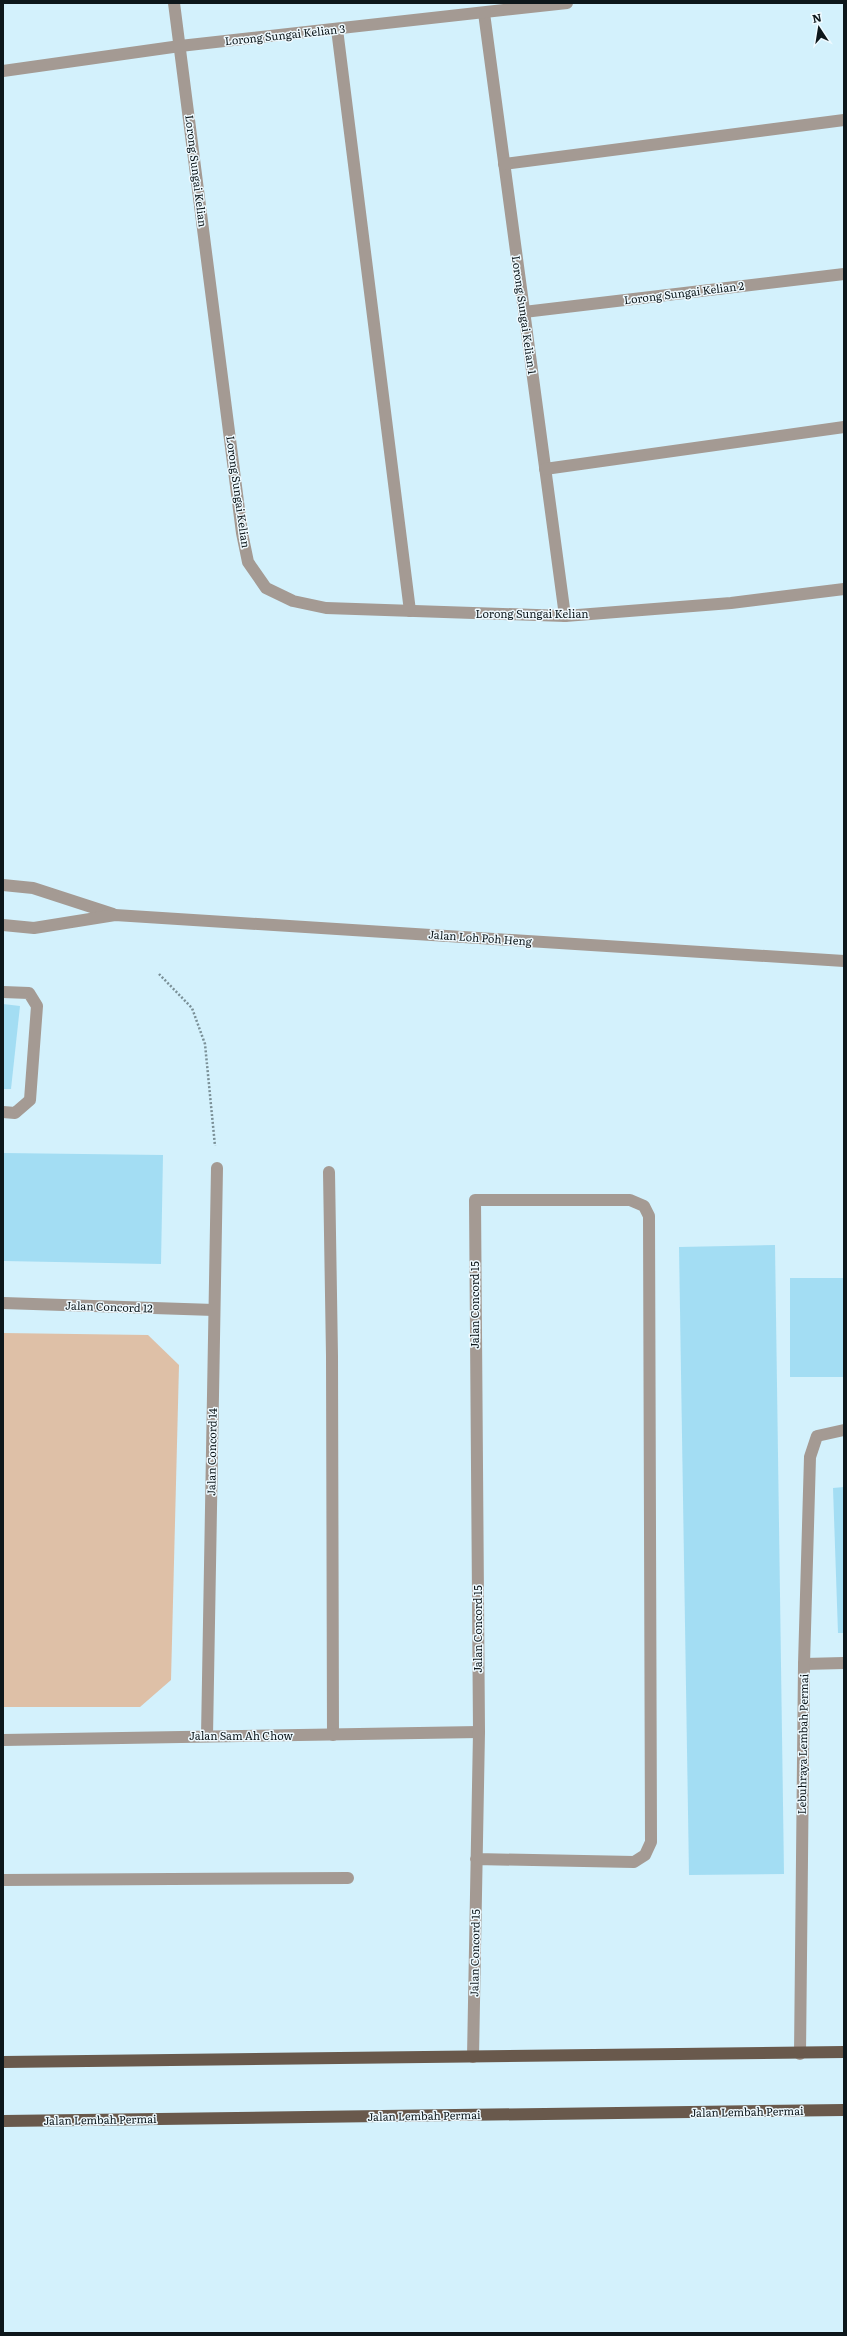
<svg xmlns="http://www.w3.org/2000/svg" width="847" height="2336" viewBox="0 0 847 2336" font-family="Literata,serif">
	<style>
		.green { fill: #dec0a7 }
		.building { fill: #a3ddf3 }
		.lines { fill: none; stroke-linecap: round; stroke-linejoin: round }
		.path { stroke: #7a9097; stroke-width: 2.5; stroke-dasharray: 2 2; stroke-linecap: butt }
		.minor { stroke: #a49a93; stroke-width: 12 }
		.major { stroke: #69594c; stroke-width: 12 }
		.labels { text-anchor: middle; stroke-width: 3; stroke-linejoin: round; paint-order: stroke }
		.street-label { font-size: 11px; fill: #0d171b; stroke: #effaff }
	</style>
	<rect width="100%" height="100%" fill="#d3f1fc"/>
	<path class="green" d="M3,1333L148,1335L179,1365L171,1680L140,1707H3Z"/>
	<g class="building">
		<path d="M3,1004L20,1006L11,1089H3Z"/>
		<path d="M3,1153L163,1155L161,1264L3,1261Z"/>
		<path d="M775,1245L784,1874L689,1875L679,1247Z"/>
		<rect x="790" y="1278" width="54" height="99"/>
		<path d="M844,1487V1633H838L833,1488Z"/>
	</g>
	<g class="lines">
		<path class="path" d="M159,974L192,1008L205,1044L215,1146"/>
		<g class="minor">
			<path d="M174,3L242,533L248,562L266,588L293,601L326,608L565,616L731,603L844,589"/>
			<path d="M484,13L565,616"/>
			<path d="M337,29L410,611"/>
			<path d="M3,71L180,46L567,3"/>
			<path d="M504,164L844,120"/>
			<path d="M524,312L844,274"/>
			<path d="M545,469L844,427"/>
			<path d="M3,885L33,888L113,914"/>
			<path d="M3,925L34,928L115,915L844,961"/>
			<path d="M3,992L29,993L37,1006L30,1100L15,1113L3,1112"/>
			<path d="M329,1172L332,1356L333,1735"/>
			<path d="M3,1303L214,1310"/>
			<path d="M804,1664L844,1663"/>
			<path d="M207,1736L217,1168"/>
			<path d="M3,1740L479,1732"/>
			<path d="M3,1880L348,1878"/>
			<path d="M800,2054L804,1664L810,1457L817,1436L844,1430"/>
			<path d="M473,2057L479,1732L475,1200H630L644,1206L649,1216L651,1842L645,1855L634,1862L476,1859"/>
		</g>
		<g class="major">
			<path d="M3,2062L844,2052"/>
			<path d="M3,2121L844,2110"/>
		</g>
	</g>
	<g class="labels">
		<g class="street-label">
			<text transform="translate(285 35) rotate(-6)" y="4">Lorong Sungai Kelian 3</text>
			<text transform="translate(196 171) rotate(83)" y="4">Lorong Sungai Kelian</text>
			<text transform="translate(684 293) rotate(-7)" y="4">Lorong Sungai Kelian 2</text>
			<text transform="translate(524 315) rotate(82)" y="4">Lorong Sungai Kelian 1</text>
			<text transform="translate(238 492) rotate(82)" y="4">Lorong Sungai Kelian</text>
			<text x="532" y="618">Lorong Sungai Kelian</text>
			<text transform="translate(480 938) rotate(4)" y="4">Jalan Loh Poh Heng</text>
			<text transform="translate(475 1305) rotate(-90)" y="4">Jalan Concord 15</text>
			<text transform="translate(109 1307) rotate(2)" y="4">Jalan Concord 12</text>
			<text transform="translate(212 1452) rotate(-89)" y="4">Jalan Concord 14</text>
			<text transform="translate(478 1629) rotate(-90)" y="4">Jalan Concord 15</text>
			<text x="241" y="1740">Jalan Sam Ah Chow</text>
			<text transform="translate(803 1744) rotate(-89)" y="4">Lebuhraya Lembah Permai</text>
			<text transform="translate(475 1953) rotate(-89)" y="4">Jalan Concord 15</text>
			<text transform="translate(747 2112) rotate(-1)" y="4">Jalan Lembah Permai</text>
			<text transform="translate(424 2116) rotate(-1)" y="4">Jalan Lembah Permai</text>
			<text transform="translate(100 2120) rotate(-1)" y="4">Jalan Lembah Permai</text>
		</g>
	</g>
	<rect width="847" height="2336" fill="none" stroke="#0d171b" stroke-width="8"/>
	<g transform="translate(819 28) rotate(348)" stroke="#effaff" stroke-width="3" paint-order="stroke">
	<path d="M0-3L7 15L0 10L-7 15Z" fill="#0d171b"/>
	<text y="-6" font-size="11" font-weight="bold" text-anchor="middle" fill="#0d171b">N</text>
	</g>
</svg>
